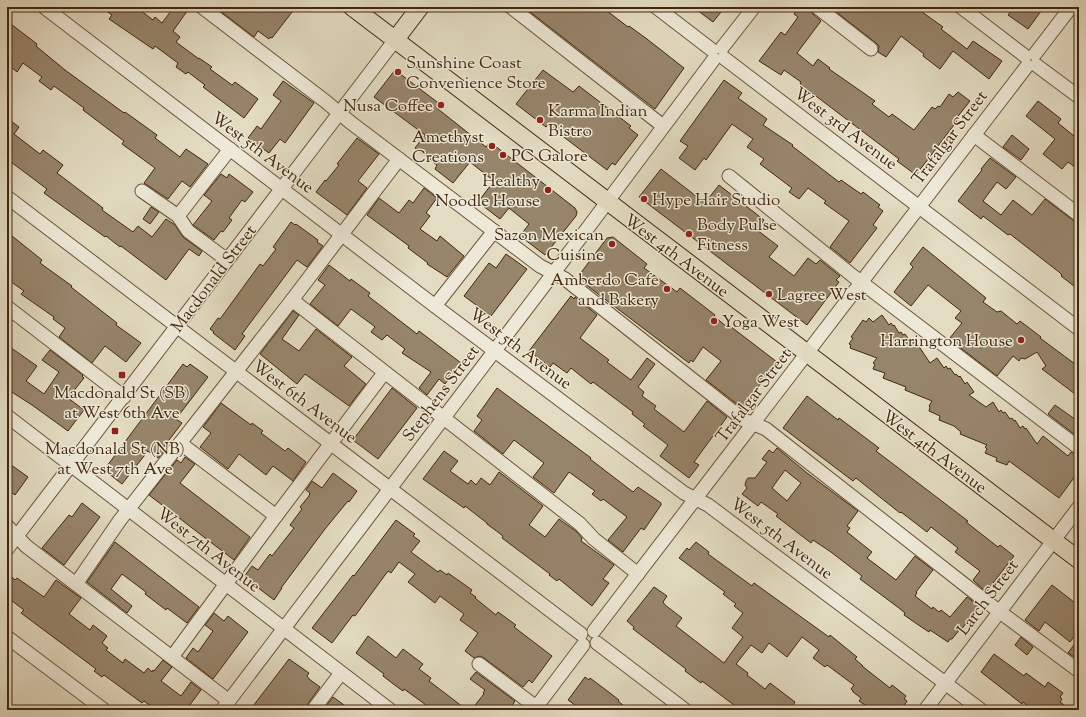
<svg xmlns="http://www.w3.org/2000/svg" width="1086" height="717" viewBox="0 0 1086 717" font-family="'Sorts Mill Goudy',serif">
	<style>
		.building { fill: #97856b; stroke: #44260c; fill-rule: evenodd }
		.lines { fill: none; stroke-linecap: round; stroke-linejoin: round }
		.minor-casing { stroke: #6c543a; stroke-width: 15 }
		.major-casing { stroke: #44260c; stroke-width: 19 }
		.minor { stroke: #ede8d7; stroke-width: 13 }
		.major { stroke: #e3dcc2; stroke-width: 17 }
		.poi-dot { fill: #8f2418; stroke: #ede8d7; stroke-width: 1.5 }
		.labels { text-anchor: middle; stroke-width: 3; stroke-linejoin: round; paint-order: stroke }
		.poi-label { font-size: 17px; fill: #44260c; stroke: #ede8d7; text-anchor: start }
		.street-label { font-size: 17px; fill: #44260c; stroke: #ede8d7 }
	</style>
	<rect width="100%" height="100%" fill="#e3dcc2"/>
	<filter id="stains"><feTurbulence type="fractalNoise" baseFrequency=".005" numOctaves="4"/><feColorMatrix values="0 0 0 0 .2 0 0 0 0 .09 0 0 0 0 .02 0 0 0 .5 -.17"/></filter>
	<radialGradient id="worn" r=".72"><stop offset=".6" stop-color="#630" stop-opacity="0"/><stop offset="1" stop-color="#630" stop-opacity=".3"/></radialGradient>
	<g class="building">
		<path d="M101,7H136L153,20L155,17L162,23L174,7H190L173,31L180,37L176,42L199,59V58L212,67L210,69L232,85L235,82L258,99L244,118L203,87L205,85L188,72L186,74L176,67L178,63L155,46L153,49L109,19L112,15Z"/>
		<path d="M215,7H296L272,38L270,37L269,39L258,31L254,37Z"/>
		<path d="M526,7H602L628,27L629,26L647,39L684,68L655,109L525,8Z"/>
		<path d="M693,7H725L713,22Z"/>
		<path d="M799,7H809L812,13L821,21L797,53L813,66L818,59L830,68L829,69L875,101L872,104L889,117L892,114L914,130L932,107L935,109L938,106L940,107L949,94L953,97L958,92L970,101L955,120L957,121L916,175L897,161L899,159L800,84L801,82L784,70L781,75L759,61L781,32L785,35L798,17L794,14Z"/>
		<path d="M830,7H915L943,27L941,29L967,49L973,41L1002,61L989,79L953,51L940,69L923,56L924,54L901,36L886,57L878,52L879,46L876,43Z"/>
		<path d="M1014,7H1044L1028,29L1008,15Z"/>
		<path d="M7,21L37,44L36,46L65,70L124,113L125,112L157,135L155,138L180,157L186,149L208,164L190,187L182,181L168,199L144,183L155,168L122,144L124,141L83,110L84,108L54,86L51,90L39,81L42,77L23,63L17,72L7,64V57L11,51L7,48Z"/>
		<path d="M395,70L441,105L438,109L486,147L490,142L575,208L577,212L576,216L545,255L520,236L529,224L509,208L500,219L478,202L494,181L470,162L453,183L435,169L437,165L415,148L425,135L374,97Z"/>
		<path d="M543,70L573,92L579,86L631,126L629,128L638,135L615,165L612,163L607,170L548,125L546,127L516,104Z"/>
		<path d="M724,80L742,93L738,98L767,119L763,125L793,145L792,146L839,182L841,180L861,194L863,192L880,205L878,207L883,211L873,225L877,228L850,263L830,247L849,221L824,203L826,201L808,188L799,199L789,192L792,188L760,164L764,159L747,147L753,139L732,124L706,160L704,158L695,170L679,158L688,146L680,141Z"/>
		<path d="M283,81L314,103L285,143L280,139L269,153L248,138L257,126L261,129L281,101L273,95Z"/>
		<path d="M1038,101L1061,119L1058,123L1079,140V170L1068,162L1062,169L1043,154L1055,139L1026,116Z"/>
		<path d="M7,118L19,127L14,134L40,154L43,150L63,165L57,173L103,208L102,210L133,232L138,226L152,237L166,219L175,225L183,237L202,251L199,256L189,249L166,280L121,246L120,247L106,236L105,237L44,193L47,189L7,159Z"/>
		<path d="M1012,135L1029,149L1021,160L1003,147Z"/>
		<path d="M357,138L379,154L358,181L367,188L347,215L316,192L325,180L326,181L339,165L337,164Z"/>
		<path d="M990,158L1016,177L1006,189L997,182L983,201L1001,215L1013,200L1032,215L1045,199L1074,221L1079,223V290L1061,276L1062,275L1059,272L1010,234L1008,235L983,216L981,219L958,201L982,170L981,169Z"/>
		<path d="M661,169L705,203L719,185L764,220L757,230L778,246L769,257L794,276L808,258L816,264L820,260L840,276L836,280L839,282L807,325L639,197Z"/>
		<path d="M221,174L227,178L229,174L253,192L245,202L242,200L229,218L232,220L223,232L221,231L214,240L193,225L212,201L204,195Z"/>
		<path d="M424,188L437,198L426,213L430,216L420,229L437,241L440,236L464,256L447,277L427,264L428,263L408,248L409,246L367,215L379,198L399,213L409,200L413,203Z"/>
		<path d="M151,207L159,212L150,224L143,219Z"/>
		<path d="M291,222L295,225L296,224L318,240L317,242L323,246L307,267L297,260L242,334L245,336L235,350L213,333L214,332L210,329L218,318L220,319L260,264L263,266L276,249L273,247Z"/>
		<path d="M12,236L42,260L40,263L72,286L71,287L117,323L116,325L141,343L126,362L105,346L92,363L59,337L65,328L53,319L54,317L21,294L24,291L7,279V244Z"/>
		<path d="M613,237L647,264L644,268L677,292L680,288L715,315L714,316L728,328L730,326L777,362L742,408L706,380L721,361L703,347L693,362L691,360L689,363L585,284L586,283L581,279L583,277L580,274L607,238Z"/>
		<path d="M923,247L986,298L983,302L997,312L1001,311L1017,324L1020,321L1041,337L1040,338L1079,367V397L1042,369L1046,366L1037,352L1025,359L1021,358L1019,361L1013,356L997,376L949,339L962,323L955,318L961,311L928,285L911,306L894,292L913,267L910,264Z"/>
		<path d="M506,254L527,269L491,316L464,296L489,263L496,268Z"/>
		<path d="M329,265L350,281L351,279L370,293L368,296L417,334L419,331L461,363L445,384L439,379L427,395L419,388L431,372L402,353L405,349L387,335L382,340L371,332L375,327L374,326L351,309L338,326L310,304L325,285L318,280Z"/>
		<path d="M571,296L574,299L575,297L597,315L580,338L609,360L607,362L631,380L647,358L655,364L638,387L644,392L642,396L656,406L654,409L684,432L707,401L727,417L694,462L699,465L689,478L660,456L668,445L643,426L645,424L632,414L633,412L593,382L591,384L571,368L567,373L553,363L550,367L529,351Z"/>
		<path d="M293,311L299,315L282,339L299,351L316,329L352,357L344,366L366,384L349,406L305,374L297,384L260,354Z"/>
		<path d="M882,315L889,325L891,323L893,326L894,325L899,333L901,332L903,335L905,334L910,341L912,339L914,343L916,342L930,363L937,358L944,368L946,366L948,369L950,368L955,375L956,374L959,377L960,376L965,384L967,382L974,392L969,395L986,407L993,402L999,412L1001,410L1003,413L1005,412L1010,419L1012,418L1014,421L1015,420L1020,428L1023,426L1025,429L1026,428L1037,444L1043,436L1068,456L1071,452L1079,456V471L1059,498L1009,461L1007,465L996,461L997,458L985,453L987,449L985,447L987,445L960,434L961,432L954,426L939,420L940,416L929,411L930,407L929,406L932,401L905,390L906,387L883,378L885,373L873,369L875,364L873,363L877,358L850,348L851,345L849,344L853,338L851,337L863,320L866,322L869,318L873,322Z"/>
		<path d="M7,345L37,366L26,381L44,394L59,372L42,360L50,350L83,375L82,376L84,378L68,398L84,410L68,431L32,405L7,389Z"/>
		<path d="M183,364L187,367L190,364L208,377L176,419L182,423L163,448L165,450L158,458L148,451L122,484L104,470Z"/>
		<path d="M392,388L417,408L378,459L353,440Z"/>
		<path d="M497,388L591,458L590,459L633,492L638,487L661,503V505L644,530L641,528L623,552L608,540L627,517L603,499L601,501L592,494L595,491L569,472L554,493L533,477L544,463L514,440L503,454L474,431L482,420L477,416Z"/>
		<path d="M807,396L838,420L839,418L879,448L876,451L968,521L966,522L998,547L1000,545L1014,556L986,592L973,580L980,571L955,552L958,548L931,527L927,532L901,512L900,513L856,478L853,481L783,428Z"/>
		<path d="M221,403L251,425L252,423L263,431L261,433L285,451L288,448L306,462L293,481L273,466L266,475L239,454L228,469L200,447L211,433L203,427Z"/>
		<path d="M1055,405L1079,422V438L1048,414Z"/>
		<path d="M777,448L807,473L858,511L847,526L850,528L847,532L872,552L867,558L896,580L915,556L933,570L916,592L917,593L915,596L932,609L933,607L939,612L941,610L950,617L967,597L979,606L961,630L960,629L952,639H950L948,642L930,630L929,632L917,624L904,615L905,613L899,608L860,579L862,576L831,552L813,540L811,543L776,516L778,514L761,502L758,506L742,494L747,488L745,485L746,481L748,478H755L767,462L762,459L769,450L773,453ZM785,470L801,483L787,501L772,488Z"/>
		<path d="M444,451L458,461L450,471L468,484L471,480L476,485L481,478L490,485L499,472L543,506L529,525L545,537L559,519L577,532L582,538L581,541L614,565L603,579L609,583L592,606L559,579L557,581L549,575L550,574L502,538L503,536L487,524V523L465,506L464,508L423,479Z"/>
		<path d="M185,457L195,464L180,483L250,537L234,560L149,495L177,460L181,463Z"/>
		<path d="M7,462L28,477L15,495L7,489Z"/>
		<path d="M333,473L357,491L349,502L348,501L325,529L281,588H282L274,600L244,577L252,566L258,570L270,554L272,556L294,528L290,525L302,509L300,507L309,496L310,493L306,490L312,481L322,488Z"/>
		<path d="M82,503L100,517L64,565L42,548L69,515L72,517Z"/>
		<path d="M396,520L415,534L413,536L420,541L411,552L438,572L440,570L447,575L448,573L472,590L470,593L476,597L475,598L496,615L498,612L516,625L514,627L552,656L532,683L529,680L523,687L484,658L480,656L474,658L465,651L478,633L460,620L464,614L440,596L435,603L408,582L415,574L399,562L391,573L388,571L355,616L353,615L332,643L312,628L343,588L353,575L354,576Z"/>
		<path d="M115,542L199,607L187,623L167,608L166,610L145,594L146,592L122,574L111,589L132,606L127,613L87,582Z"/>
		<path d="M696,542L709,552L708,554L752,586L754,583L829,637L830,635L857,657L855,659L863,666H862L890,688L892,685L906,696L904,699L907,701L901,710H877L870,705L868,707L859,701L861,698L853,692V691L851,689L854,685L827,665L825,667L813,658L819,650L802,637L787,657L769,643L762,653L751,645L736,664L748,673L747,675L765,689L770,683L795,702L790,710H730L734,705L702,681L701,683L685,671L686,669L633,629L634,627L627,621L654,587L667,596L663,602L665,605L682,618L676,626L724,663L743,637L732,628L743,613L734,606L736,604L723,594L725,592L679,558L687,548L689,550Z"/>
		<path d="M12,577L15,580L17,578L44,597L56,580L81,598L69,614L90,630L93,625L107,636L102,643L108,648L106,650L123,663L125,659L144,673L148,668L152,672L153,670L154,671L163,660L172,667L161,681L181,696L191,682L201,690L186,710H156L144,701L142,703L104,675L102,677L94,671L96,669L80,657L21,613L24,610L7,597V584Z"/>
		<path d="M1052,585L1079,606V630L1070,642L1045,622L1039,631L1025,620Z"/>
		<path d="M214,613L224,621L228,616L248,632L213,679L186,658L193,648L198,652L213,631L205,625Z"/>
		<path d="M368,636L396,658L403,649L423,664L419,669L431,678L429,681L467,710H433L404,689L403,691L392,683L383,676L384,674L356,653Z"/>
		<path d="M1021,637L1033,647L1027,655L1015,645Z"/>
		<path d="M1079,638V654L1076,658L1068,653Z"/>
		<path d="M994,654L1024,676L1026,673L1045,687L1048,682L1063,693L1060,697L1062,699L1060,702L1071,710H1033L1023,702L1022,704L981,672Z"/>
		<path d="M289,659L309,673L307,676L309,679L320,687L307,705L305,710H250Z"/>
		<path d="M476,672L515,701L509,710H471L484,694L483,693L485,690L470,679Z"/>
		<path d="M585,677L589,680L590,678L606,690L619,700L618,701L629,710H582L568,700Z"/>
		<path d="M333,697L351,710H323Z"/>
	</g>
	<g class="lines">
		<g class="minor-casing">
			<g id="minor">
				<path d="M44,7L435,306L684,493L708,505L981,710"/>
				<path d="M202,7L325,101L350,122L540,266L565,279L744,420L766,429L988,603L1079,671"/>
				<path d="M511,7L663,126"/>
				<path d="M656,7L712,50"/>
				<path d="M817,7L871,49"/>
				<path d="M961,7L1025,56"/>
				<path d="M722,48L754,7"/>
				<path d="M1035,54L1071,7"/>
				<path d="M724,58L1079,329"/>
				<path d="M1036,65L1079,97"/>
				<path d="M974,135L1079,215"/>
				<path d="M729,176L853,276L1079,448"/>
				<path d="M142,191L178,216L188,231L227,260"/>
				<path d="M7,197L581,634"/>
				<path d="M178,216L230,149"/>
				<path d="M292,300L580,524L594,539L638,574"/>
				<path d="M435,306L494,231"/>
				<path d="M7,307L124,397"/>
				<path d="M7,416L390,710"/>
				<path d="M180,443L276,516"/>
				<path d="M7,526L26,546L229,701"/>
				<path d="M7,549L395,40"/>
				<path d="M76,584L120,520L292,300L399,159"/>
				<path d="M594,631L1027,66"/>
				<path d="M7,637L104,710"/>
				<path d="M597,643L685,710"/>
				<path d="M172,657L276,516L384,373"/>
				<path d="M479,664L536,707"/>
				<path d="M222,710L590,225L714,59"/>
				<path d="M313,710L341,673"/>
				<path d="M534,710L583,645"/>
				<path d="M925,710L1079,507"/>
			</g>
		</g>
		<g class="major-casing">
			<g id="major">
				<path d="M352,7L1079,560"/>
				<path d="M395,40L420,7"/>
			</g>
		</g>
		<use href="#minor" class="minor"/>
		<use href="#major" class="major"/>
	</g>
	<g class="poi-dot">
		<circle cx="398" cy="72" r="4"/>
		<circle cx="441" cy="105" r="4"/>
		<circle cx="540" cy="120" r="4"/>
		<circle cx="492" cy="146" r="4"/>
		<circle cx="503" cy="155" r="4"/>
		<circle cx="548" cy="190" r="4"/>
		<circle cx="644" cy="199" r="4"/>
		<circle cx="689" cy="234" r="4"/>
		<circle cx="612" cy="244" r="4"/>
		<circle cx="667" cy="289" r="4"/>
		<circle cx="769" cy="294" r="4"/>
		<circle cx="714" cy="321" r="4"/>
		<circle cx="1021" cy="340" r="4"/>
		<rect x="118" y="371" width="8" height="8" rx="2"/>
		<rect x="111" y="427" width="8" height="8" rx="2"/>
	</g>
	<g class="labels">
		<g class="poi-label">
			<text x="406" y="68">Sunshine Coast<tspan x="406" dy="20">Convenience Store</tspan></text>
			<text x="433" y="111" text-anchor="end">Nusa Coffee</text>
			<text x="548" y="116">Karma Indian<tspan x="548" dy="20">Bistro</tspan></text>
			<text x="484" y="142" text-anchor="end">Amethyst<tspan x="484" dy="20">Creations</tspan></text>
			<text x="511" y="161">PC Galore</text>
			<text x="540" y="186" text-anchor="end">Healthy<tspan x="540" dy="20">Noodle House</tspan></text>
			<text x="652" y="205">Hype Hair Studio</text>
			<text x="697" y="230">Body Pulse<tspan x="697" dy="20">Fitness</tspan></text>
			<text x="604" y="240" text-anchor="end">Sazon Mexican<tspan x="604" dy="20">Cuisine</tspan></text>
			<text x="659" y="285" text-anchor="end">Amberdo Cafe<tspan x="659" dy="20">and Bakery</tspan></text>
			<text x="777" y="300">Lagree West</text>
			<text x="722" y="327">Yoga West</text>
			<text x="1013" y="346" text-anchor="end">Harrington House</text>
			<text x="122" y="398" text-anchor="middle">Macdonald St (SB)<tspan x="122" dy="20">at West 6th Ave</tspan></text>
			<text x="115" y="454" text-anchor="middle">Macdonald St (NB)<tspan x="115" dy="20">at West 7th Ave</tspan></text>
		</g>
		<g class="street-label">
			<text transform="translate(846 128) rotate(37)" y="6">West 3rd Avenue</text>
			<text transform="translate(949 137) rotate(-53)" y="6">Trafalgar Street</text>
			<text transform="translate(263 152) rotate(37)" y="6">West 5th Avenue</text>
			<text transform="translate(677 255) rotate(37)" y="6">West 4th Avenue</text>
			<text transform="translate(213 278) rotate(-53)" y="6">Macdonald Street</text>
			<text transform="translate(521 348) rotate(37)" y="6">West 5th Avenue</text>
			<text transform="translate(440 393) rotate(-53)" y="6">Stephens Street</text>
			<text transform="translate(753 395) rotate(-53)" y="6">Trafalgar Street</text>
			<text transform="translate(305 401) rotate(37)" y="6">West 6th Avenue</text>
			<text transform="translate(935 451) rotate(37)" y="6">West 4th Avenue</text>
			<text transform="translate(782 538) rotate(37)" y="6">West 5th Avenue</text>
			<text transform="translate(209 549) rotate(38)" y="6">West 7th Avenue</text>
			<text transform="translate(987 597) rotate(-53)" y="6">Larch Street</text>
		</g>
	</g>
	<rect width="1086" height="717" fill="none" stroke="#e3dcc2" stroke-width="24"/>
	<rect x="8" y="8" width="1070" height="701" fill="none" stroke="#44260c" stroke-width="2"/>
	<rect x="12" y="12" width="1062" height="693" fill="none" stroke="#44260c"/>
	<rect width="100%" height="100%" filter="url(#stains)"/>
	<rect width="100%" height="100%" fill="url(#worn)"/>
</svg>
